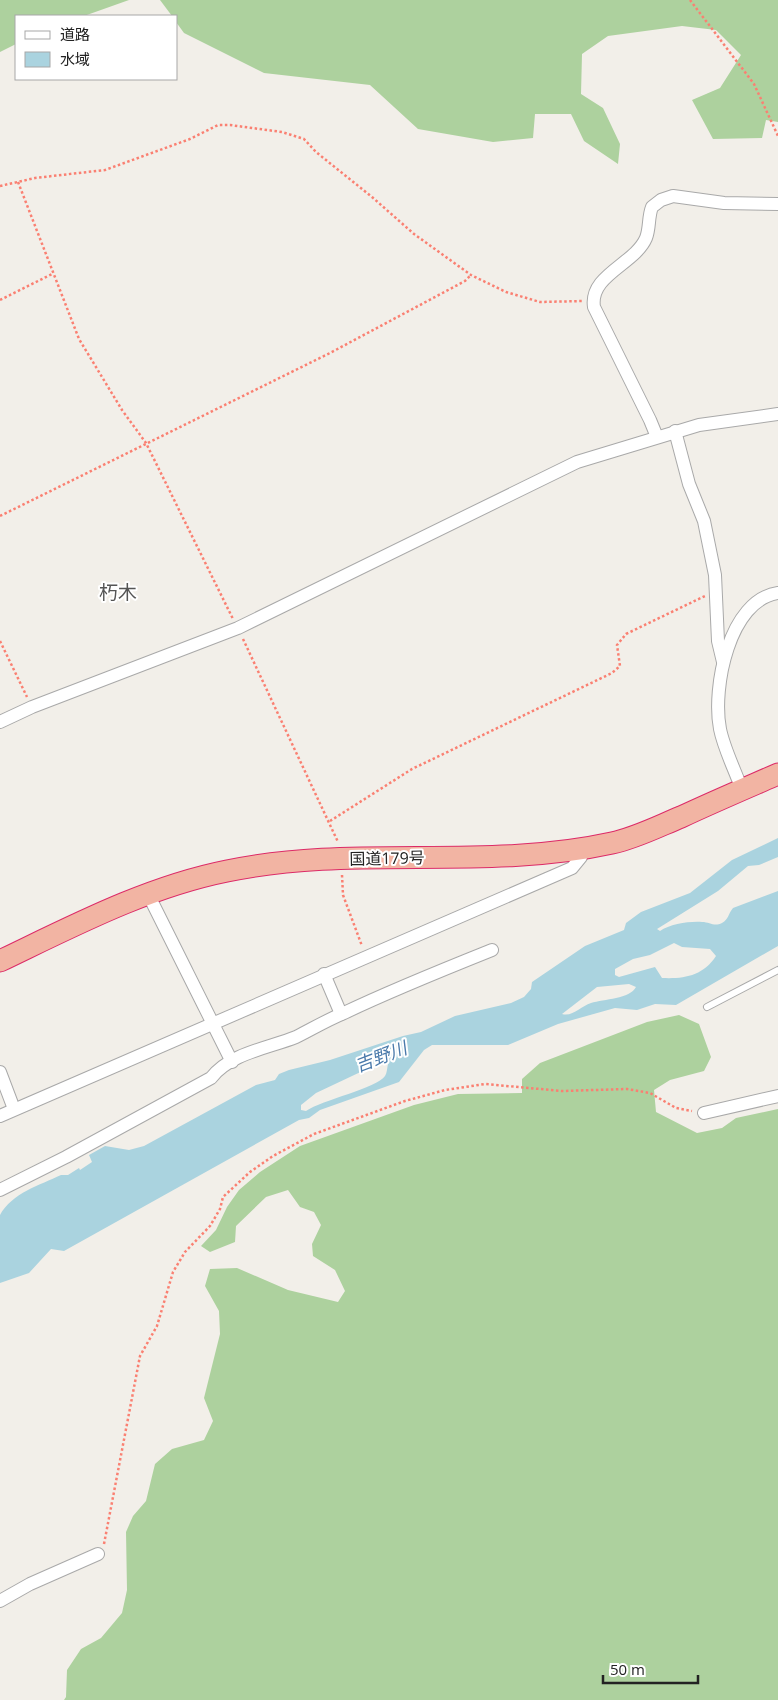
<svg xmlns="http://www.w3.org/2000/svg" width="778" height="1700" viewBox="0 0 778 1700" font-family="'Open Sans','Noto Sans JP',sans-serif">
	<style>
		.forest { fill: #add19e }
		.water { fill: #aad3df; fill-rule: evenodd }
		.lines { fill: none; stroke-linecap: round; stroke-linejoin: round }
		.service-casing { stroke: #a9a9a9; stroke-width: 8 }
		.minor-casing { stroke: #a9a9a9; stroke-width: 14 }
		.trunk-casing { stroke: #dc2a67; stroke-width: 23 }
		.path { stroke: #fa8072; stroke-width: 2.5; stroke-dasharray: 2.5 2.5; stroke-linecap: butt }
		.service { stroke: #fff; stroke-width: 6 }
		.minor { stroke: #fff; stroke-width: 12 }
		.trunk { stroke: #f2b4a3; stroke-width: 21 }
		.labels { text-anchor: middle; stroke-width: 4; stroke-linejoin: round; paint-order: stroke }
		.street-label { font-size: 16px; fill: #222; stroke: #fff }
		.water-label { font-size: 18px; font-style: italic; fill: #4a7aab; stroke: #fff }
		.quarter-label { font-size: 19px; fill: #555; stroke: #fff }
	</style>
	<rect width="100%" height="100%" fill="#f2efe9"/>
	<g class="forest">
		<path d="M0,0H129L84,16H16V44L0,52Z"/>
		<path d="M160,0H778V122L766,120L762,138L713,139L692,100L720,88L741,55L716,30L682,26L608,36L582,54L581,94L603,108L620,144L618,164L584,141L571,114H535L533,138L493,142L418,129L370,85L264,73L184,33L176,22V16H172Z"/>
		<path d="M679,1015L699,1024L711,1057L704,1071L670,1080L654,1090L656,1112L697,1133L722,1128L736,1118L778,1109V1700H64L66,1697L67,1670L81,1649L101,1638L122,1613L127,1590L126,1532L133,1516L146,1501L155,1464L172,1449L204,1440L213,1421L204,1398L220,1334L219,1311L205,1286L210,1269L237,1268L288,1290L338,1302L345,1291L335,1270L313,1256L312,1244L321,1225L314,1212L300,1207L288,1190L266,1197L236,1226L235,1242L210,1252L201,1246L216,1230L227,1207L239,1190L260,1172L300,1146L414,1105L458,1094L522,1093V1079L540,1063L647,1022Z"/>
	</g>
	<path class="water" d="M778,838V857L759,865L748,866L718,891L657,929L660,931C670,924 690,921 702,922C710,922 714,927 722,923C729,919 728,914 733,908L778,891V946L676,1005L655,1004L637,1010L615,1008L558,1024L508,1045H432L424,1050L399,1082L320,1110L309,1118L299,1120L64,1251L51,1249L29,1273L0,1283V1215C12,1193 40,1185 61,1175H68L79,1168L80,1170L92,1162L89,1155L105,1146L129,1150L144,1146L256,1085L275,1080L279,1074L289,1070L330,1060L403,1036L421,1032L455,1016L511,1003L524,997L531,989L532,982L585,946L624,930L626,923L641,912L690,893L732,860ZM674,943L682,947L710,949L716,956C703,976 684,979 662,978L655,967L619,977L615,975V969L633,959L650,955ZM629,984L636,987C630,999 604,999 591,1003C581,1006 573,1017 562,1014L597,987ZM386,1060L388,1064C387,1068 387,1073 385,1076C377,1088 322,1100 306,1111L301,1110V1105L316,1093Z"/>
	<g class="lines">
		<g class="service-casing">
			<path id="service" d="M707,1007L778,970"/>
		</g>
		<g class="minor-casing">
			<g id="minor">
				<path d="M675,431L689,484L704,521L715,575L718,641L723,662"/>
				<path d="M657,437L650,420L594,307C589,275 635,264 646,238C650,228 648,217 652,207L661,200L673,196L724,203L778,204"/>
				<path d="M0,722L32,707L238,628L577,462L699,425L778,414"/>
				<path d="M742,790C735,770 724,749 720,729C712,688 729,600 778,593"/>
				<path d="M148,894L232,1062"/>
				<path d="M324,974L341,1014"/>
				<path d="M0,1072L14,1109"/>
				<path d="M704,1113L778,1096"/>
				<path d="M0,1116L572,868L581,857L583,848"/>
				<path d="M0,1190L66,1157L211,1078C230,1053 269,1048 296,1037C312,1029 327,1020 344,1013C392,990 442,970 492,950"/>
				<path d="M0,1601L30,1584L98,1554"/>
			</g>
		</g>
		<g class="trunk-casing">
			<path id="trunk" d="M0,961C73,926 147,887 227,871C354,844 485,871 612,843C636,838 659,826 681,817C713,802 746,788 778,774"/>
		</g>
		<g class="path">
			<path d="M690,0L754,84L778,136"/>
			<path d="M18,182L79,339L122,410L146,443L233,619"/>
			<path d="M0,186L35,178L105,170L190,139L218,125H230L282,132L304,139L316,152L372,197L414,234L471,275L506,292L540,302L583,301"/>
			<path d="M0,300L52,274"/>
			<path d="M0,516L330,353L465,281L471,275"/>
			<path d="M243,639L338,842"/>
			<path d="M0,641L27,697"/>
			<path d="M330,821L412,769L612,673L620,666L617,645L626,634L705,596"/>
			<path d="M342,875L343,895L362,946"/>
			<path d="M104,1544L140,1356L157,1326L173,1272L185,1252L210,1226L220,1209L223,1197L250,1172L273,1156L314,1134L405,1101L445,1090L485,1084L562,1091L627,1089L650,1093L676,1108L692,1111"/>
		</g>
		<use href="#service" class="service"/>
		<use href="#minor" class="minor"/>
		<use href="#trunk" class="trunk"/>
	</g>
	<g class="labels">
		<g class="street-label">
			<text transform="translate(387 858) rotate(-1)" y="6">国道179号</text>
		</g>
		<g class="water-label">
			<text transform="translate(381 1057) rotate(-21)" y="6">吉野川</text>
		</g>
		<g class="quarter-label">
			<text x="118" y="599">朽木</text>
		</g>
	</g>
	<rect x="15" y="15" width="162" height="65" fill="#ffffff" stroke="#a7a7a7"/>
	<rect x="25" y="31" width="25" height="8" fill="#ffffff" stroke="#a7a7a7"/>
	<text x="60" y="40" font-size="15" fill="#222222">道路</text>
	<rect x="25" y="52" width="25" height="15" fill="#aad3df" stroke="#a7a7a7"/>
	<text x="60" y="65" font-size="15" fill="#222222">水域</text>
	<path d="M603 1675v8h95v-8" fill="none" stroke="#222222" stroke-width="2.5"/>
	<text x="610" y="1675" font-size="15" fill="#222222" stroke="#ffffff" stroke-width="4" paint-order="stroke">50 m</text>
</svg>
